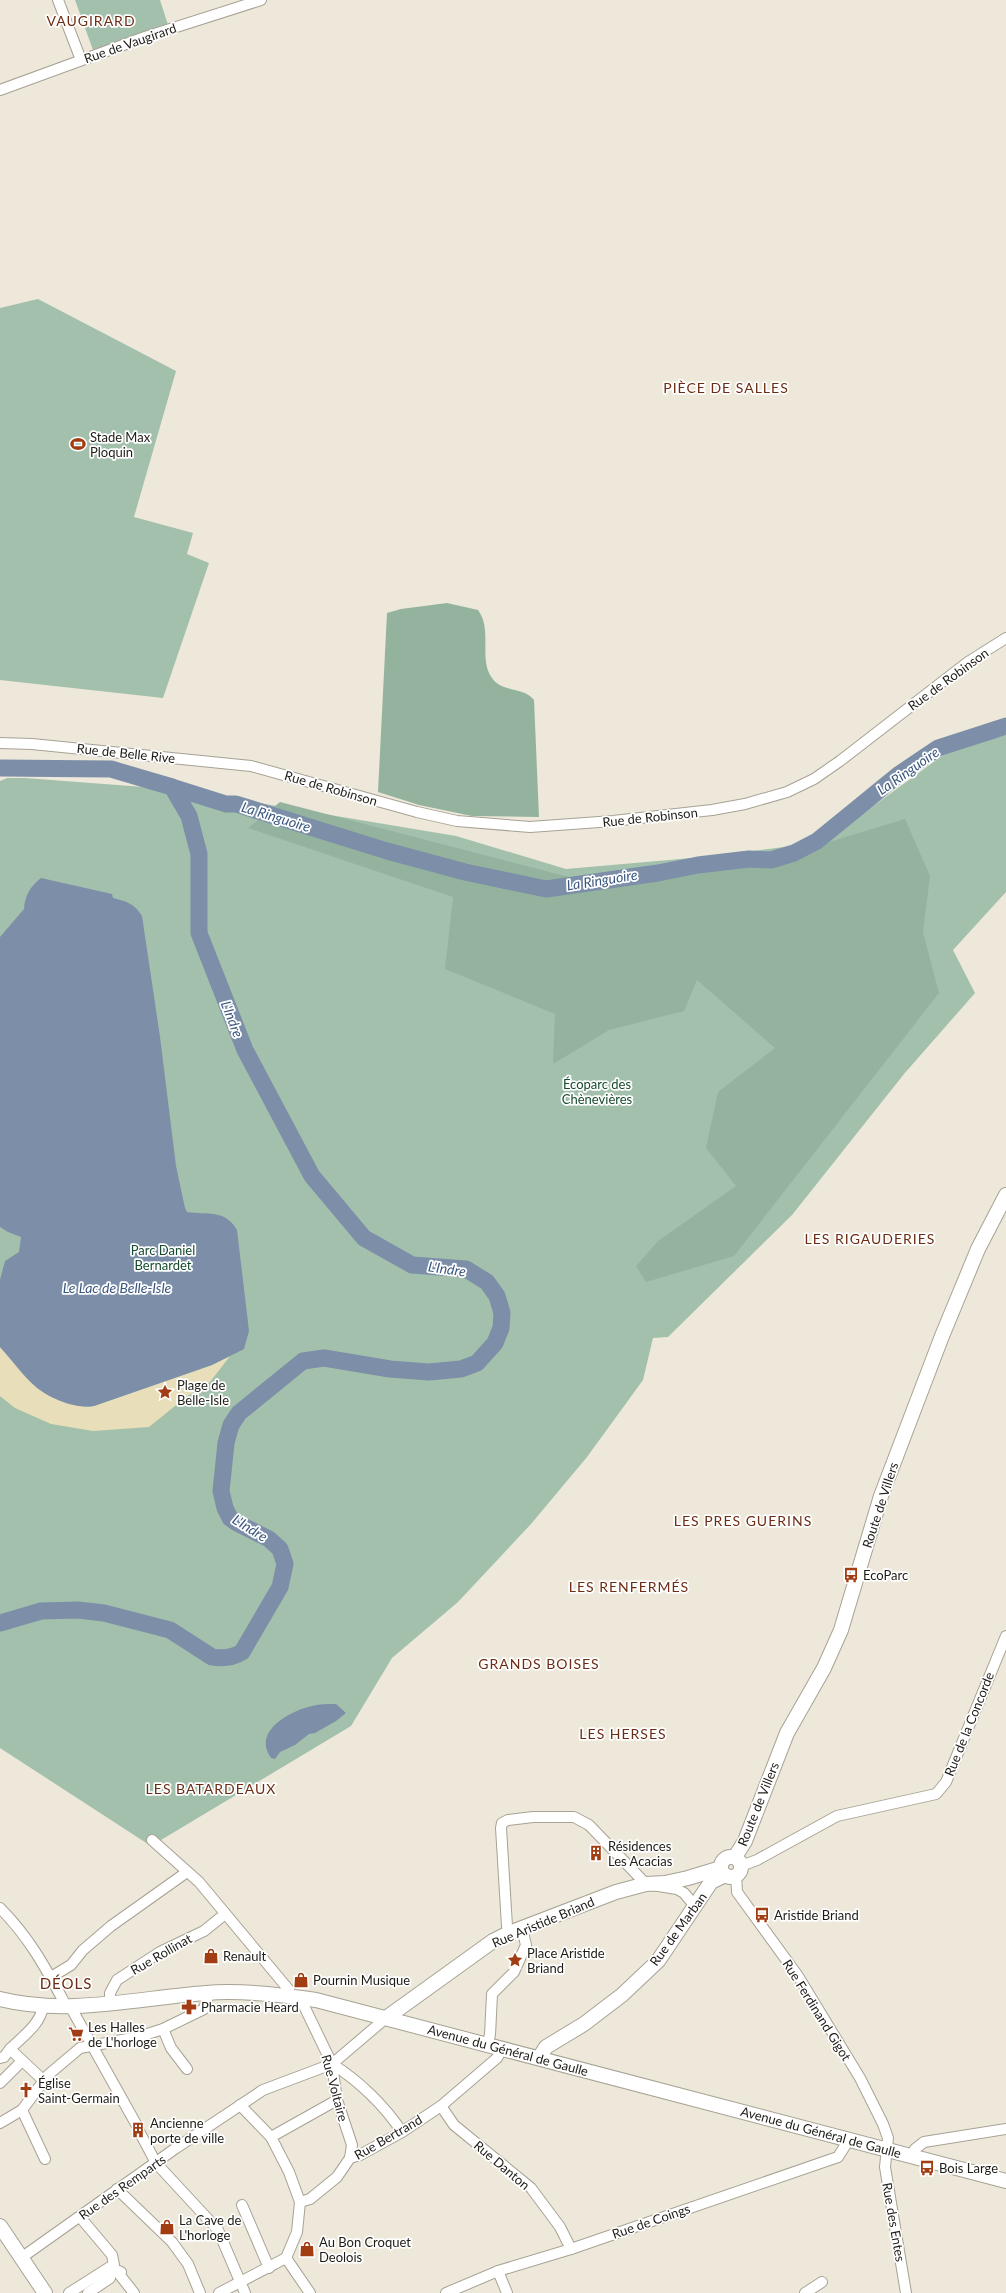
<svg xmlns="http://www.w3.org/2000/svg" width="1006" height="2293" viewBox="0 0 1006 2293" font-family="Lato,sans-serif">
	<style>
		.green { fill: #a2c0ac }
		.forest { fill: #94b39e }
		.sand { fill: #e8dfba }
		.water { fill: #7c8ea8 }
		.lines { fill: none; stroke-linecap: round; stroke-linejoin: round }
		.river { stroke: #7c8ea8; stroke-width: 17 }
		.street-casing { stroke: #a7a294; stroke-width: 12 }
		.secondary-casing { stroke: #a7a294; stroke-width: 16 }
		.street { stroke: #fff; stroke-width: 10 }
		.secondary { stroke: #fff; stroke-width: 14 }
		.labels { text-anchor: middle; stroke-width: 3.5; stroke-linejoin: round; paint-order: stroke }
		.street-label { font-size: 13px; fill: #1e1c17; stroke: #fff }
		.poi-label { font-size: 13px; fill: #1e1c17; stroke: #fff; text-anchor: start }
		.park-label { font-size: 13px; fill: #154a2d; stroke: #fff }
		.neighbourhood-label { font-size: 14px; letter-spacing: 1px; fill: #6d2c14; stroke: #fff }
		.water-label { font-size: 14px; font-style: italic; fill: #3a567e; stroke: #fff }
		.quarter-label { font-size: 15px; letter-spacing: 1px; fill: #6d2c14; stroke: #fff }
	</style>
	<rect width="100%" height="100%" fill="#ede8d9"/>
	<g class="green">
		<path d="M75,0H160L168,25L93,50Z"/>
		<path d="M38,299L176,371L134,517L193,533L187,554L209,563L163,698L0,680V308Z"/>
		<path d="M1006,735V892L953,950L975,993L904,1074L792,1215L668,1337L653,1338L643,1380L587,1457L531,1524L458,1602L392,1658L351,1726L151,1846L0,1748V781L7,778H25L157,788L168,794L181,790L456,836L566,869L703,857L824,842L950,750Z"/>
	</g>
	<g class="forest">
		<path d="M447,603L478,610C493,630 478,659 492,678C502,693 523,686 534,700L539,817L472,816L419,805L378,792L387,613L401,609Z"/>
		<path d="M280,802L600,885L819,845L905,819L930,876L923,932L939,993L734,1256L646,1282L636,1266L658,1241L736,1186L706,1148L718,1092L775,1048L697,980L684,1011L609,1030L553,1064L555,1014L445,969L453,897L248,828Z"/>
	</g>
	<path class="sand" d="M0,1347L37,1388L85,1407L94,1406L212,1365L230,1356L210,1382L186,1397L149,1427L93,1431L51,1424L15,1408L0,1396Z"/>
	<g class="water">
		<path d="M41,878L112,894L113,898C126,901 135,904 142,916L160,1037L176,1166L185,1208L187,1212C207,1215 225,1209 237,1230L249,1331L244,1349L212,1365L94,1406C76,1409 50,1399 36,1387C23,1376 12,1360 0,1347V1280L5,1261L19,1252L21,1237L8,1232L0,1227V937L24,909C25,895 30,887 41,878Z"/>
		<path d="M336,1704L346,1713L336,1721L315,1733L309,1734L295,1745L280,1752L275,1759L271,1758C252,1732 289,1711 312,1706C319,1704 328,1704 336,1704Z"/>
	</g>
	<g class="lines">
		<g class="river">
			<path d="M0,768L111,769L172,787L189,816L199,854V933L245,1050L312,1176L364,1238L412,1265L466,1269L487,1282L497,1296L502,1313L501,1328L495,1343L477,1363L461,1369L429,1372L390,1369L324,1358L303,1361L239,1413L231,1425L226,1443L221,1491L225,1508L230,1518L237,1523L269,1539L280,1549L285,1564L280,1587L242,1652C232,1658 223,1659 212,1657L170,1630L104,1613L78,1610L41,1611L0,1623"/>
			<path d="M172,787L226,804H236L387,851L465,872L546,889L658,873L698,865L749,859L771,860L794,853L817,841L898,775L938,748L1006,726"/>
		</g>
		<g class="street-casing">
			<g id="street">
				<path d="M58,0L81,60"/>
				<path d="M0,90L145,37L261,0"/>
				<path d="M0,743L32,744L251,766L417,812L457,821L530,827L613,821L712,810L745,804L787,792L814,779L840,761L968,662L1006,638"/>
				<path d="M152,1840L199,1882L289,1990L290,1997"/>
				<path d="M741,1866L757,1860L837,1816L936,1794L946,1782L1006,1636"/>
				<path d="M736,1875L737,1892L798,1976L860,2078L883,2124L888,2138L885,2167L906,2293"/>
				<path d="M0,1908C28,1936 44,1965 63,2000V2005"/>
				<path d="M509,1933L507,1926L501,1828L502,1823L508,1820L533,1817H574L589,1825L646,1884L677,1889L684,1893L695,1906"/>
				<path d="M51,1977L71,1965L83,1950L111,1926L187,1872"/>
				<path d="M305,1998L304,2006L332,2064L337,2100L352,2145L350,2158"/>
				<path d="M110,2004V1993L117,1980L160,1952L204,1931L225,1914"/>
				<path d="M70,2006L136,2124"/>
				<path d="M163,2029L171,2048L187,2069"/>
				<path d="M487,2045L490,2035L492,1994L514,1972L526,1945L522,1928"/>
				<path d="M10,2049C22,2037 41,2024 43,2006"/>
				<path d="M0,2058L4,2057L10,2049L44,2081"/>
				<path d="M332,2064C358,2080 385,2106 402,2132"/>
				<path d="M0,2083L22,2061"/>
				<path d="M240,2105L271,2137L289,2172L300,2202L297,2232L286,2258"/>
				<path d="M441,2106L454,2125L531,2188L560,2227L571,2249"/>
				<path d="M22,2110L45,2159"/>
				<path d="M0,2123L22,2110L48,2075L80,2048L138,2037L163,2029L204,2009L209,1993"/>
				<path d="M140,2133L156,2163L218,2230L245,2293"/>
				<path d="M271,2137L337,2100"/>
				<path d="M912,2156L915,2149L924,2142L1006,2129"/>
				<path d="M117,2189L172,2242L188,2264L200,2293"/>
				<path d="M300,2202L310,2199L337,2177L350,2158L360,2155L402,2132L441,2106L497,2058L502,2049"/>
				<path d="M242,2205L269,2268"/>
				<path d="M80,2217L112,2255L114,2265"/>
				<path d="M21,2258L176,2148L263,2090L332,2064L386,2018"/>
				<path d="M498,2271L507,2293"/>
				<path d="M69,2293L110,2267"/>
				<path d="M88,2293L110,2278L106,2273L114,2269L121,2272L119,2274L134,2293"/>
				<path d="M219,2293L286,2258L310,2293"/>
				<path d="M446,2293L498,2271L571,2249L838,2157L848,2141"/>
				<path d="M805,2293L822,2282"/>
			</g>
		</g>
		<g class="secondary-casing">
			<g id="secondary">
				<circle cx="731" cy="1867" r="10"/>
				<path d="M735,1857L745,1841L787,1733L824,1668L841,1630L881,1496L942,1336L978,1249L1006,1195"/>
				<path d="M0,1999C67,2016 139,1998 206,1993C239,1990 283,1995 316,2000L1006,2181"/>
				<path d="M386,2018L493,1941L509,1933L616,1892L646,1884L665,1883L688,1878L721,1868"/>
				<path d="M539,2058L546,2047L584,2024L622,1995L658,1961L711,1882L725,1875"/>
				<path d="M0,2226L45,2293"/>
			</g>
		</g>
		<use href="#street" class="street"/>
		<use href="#secondary" class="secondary"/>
	</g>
	<defs>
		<g id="stadium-bare" transform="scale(1.2)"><path d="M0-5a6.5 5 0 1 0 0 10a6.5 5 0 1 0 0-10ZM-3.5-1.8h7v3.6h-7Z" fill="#a13c13" stroke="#fff" stroke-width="2.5" paint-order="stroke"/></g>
		<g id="sight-bare" transform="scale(1.2)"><path d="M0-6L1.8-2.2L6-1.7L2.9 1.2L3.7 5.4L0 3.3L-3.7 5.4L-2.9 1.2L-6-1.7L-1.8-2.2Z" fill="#a13c13" stroke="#fff" stroke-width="2.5" paint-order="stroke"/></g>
		<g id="bus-bare" transform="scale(1.2)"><path d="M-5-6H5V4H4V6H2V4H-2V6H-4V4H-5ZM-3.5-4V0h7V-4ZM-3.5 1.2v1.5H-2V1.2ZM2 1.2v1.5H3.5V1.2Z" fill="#a13c13" stroke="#fff" stroke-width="2.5" paint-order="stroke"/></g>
		<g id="building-bare" transform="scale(1.2)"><path d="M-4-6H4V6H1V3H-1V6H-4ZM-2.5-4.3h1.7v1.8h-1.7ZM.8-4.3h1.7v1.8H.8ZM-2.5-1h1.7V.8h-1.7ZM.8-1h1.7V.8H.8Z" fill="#a13c13" stroke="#fff" stroke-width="2.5" paint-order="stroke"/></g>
		<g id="shop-bare" transform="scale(1.2)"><path d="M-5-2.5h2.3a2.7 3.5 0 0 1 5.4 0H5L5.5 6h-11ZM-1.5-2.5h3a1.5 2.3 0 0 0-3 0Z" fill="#a13c13" stroke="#fff" stroke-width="2.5" paint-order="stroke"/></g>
		<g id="pharmacy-bare" transform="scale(1.2)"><path d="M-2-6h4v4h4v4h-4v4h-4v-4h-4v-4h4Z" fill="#a13c13" stroke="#fff" stroke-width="2.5" paint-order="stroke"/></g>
		<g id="supermarket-bare" transform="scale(1.2)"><path d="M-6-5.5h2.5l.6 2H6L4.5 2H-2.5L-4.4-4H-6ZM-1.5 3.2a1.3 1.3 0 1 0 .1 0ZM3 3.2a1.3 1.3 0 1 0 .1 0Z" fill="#a13c13" stroke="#fff" stroke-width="2.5" paint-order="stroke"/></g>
		<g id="church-bare" transform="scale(1.2)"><path d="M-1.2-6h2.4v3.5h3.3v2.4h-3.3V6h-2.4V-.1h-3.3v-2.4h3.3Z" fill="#a13c13" stroke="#fff" stroke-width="2.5" paint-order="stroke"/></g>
	</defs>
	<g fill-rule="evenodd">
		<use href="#stadium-bare" x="78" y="444"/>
		<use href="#sight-bare" x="165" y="1392"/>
		<use href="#bus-bare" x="851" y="1575"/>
		<use href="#building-bare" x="596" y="1853"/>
		<use href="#bus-bare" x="762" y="1915"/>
		<use href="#shop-bare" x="211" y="1956"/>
		<use href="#sight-bare" x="515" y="1960"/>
		<use href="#shop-bare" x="301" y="1980"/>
		<use href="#pharmacy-bare" x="189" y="2007"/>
		<use href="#supermarket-bare" x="76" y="2034"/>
		<use href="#church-bare" x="26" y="2090"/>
		<use href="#building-bare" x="138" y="2130"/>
		<use href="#bus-bare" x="927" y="2168"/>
		<use href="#shop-bare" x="167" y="2227"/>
		<use href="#shop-bare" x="307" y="2249"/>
	</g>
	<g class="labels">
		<g class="street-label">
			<text transform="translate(130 43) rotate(-19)" y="5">Rue de Vaugirard</text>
			<text transform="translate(948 679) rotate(-36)" y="5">Rue de Robinson</text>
			<text transform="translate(126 753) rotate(6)" y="5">Rue de Belle Rive</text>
			<text transform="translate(331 788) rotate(16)" y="5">Rue de Robinson</text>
			<text transform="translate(650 817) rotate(-6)" y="5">Rue de Robinson</text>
			<text transform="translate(880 1505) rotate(-72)" y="5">Route de Villers</text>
			<text transform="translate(969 1724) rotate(-68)" y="5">Rue de la Concorde</text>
			<text transform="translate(758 1804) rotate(-68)" y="5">Route de Villers</text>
			<text transform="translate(543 1922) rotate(-23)" y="5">Rue Aristide Briand</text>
			<text transform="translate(678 1929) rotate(-54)" y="5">Rue de Marban</text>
			<text transform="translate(161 1954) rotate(-30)" y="5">Rue Rollinat</text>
			<text transform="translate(817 2010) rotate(58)" y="5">Rue Ferdinand Gigot</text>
			<text transform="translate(508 2050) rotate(15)" y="5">Avenue du Général de Gaulle</text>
			<text transform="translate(335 2088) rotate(75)" y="5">Rue Voltaire</text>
			<text transform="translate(821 2132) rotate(15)" y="5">Avenue du Général de Gaulle</text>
			<text transform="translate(388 2137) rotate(-30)" y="5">Rue Bertrand</text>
			<text transform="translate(502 2165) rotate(40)" y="5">Rue Danton</text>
			<text transform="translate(122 2187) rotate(-35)" y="5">Rue des Remparts</text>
			<text transform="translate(651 2221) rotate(-19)" y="5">Rue de Coings</text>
			<text transform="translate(894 2222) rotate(80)" y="5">Rue des Entes</text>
		</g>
		<g class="poi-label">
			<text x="90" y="442">Stade Max<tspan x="90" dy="15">Ploquin</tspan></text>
			<text x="177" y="1390">Plage de<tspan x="177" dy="15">Belle-Isle</tspan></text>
			<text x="863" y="1580">EcoParc</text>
			<text x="608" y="1851">Résidences<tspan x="608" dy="15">Les Acacias</tspan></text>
			<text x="774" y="1920">Aristide Briand</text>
			<text x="527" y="1958">Place Aristide<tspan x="527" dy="15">Briand</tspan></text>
			<text x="223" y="1961">Renault</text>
			<text x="313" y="1985">Pournin Musique</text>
			<text x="201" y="2012">Pharmacie Heard</text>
			<text x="88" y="2032">Les Halles<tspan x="88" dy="15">de L'horloge</tspan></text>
			<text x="38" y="2088">Église<tspan x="38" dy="15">Saint-Germain</tspan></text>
			<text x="150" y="2128">Ancienne<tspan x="150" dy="15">porte de ville</tspan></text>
			<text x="939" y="2173">Bois Large</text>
			<text x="179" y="2225">La Cave de<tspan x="179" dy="15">L'horloge</tspan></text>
			<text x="319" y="2247">Au Bon Croquet<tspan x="319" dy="15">Deolois</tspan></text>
		</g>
		<g class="park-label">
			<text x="597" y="1089">Écoparc des<tspan x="597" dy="15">Chènevières</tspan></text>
			<text x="163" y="1255">Parc Daniel<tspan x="163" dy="15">Bernardet</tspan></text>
		</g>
		<g class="neighbourhood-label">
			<text x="91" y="26">VAUGIRARD</text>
			<text x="726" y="393">PIÈCE DE SALLES</text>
			<text x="870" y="1244">LES RIGAUDERIES</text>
			<text x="743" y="1526">LES PRES GUERINS</text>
			<text x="629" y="1592">LES RENFERMÉS</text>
			<text x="539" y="1669">GRANDS BOISES</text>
			<text x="623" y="1739">LES HERSES</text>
			<text x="211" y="1794">LES BATARDEAUX</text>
		</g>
		<g class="water-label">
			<text transform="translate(908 771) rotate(-35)" y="5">La Ringuoire</text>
			<text transform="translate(276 817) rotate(17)" y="5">La Ringuoire</text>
			<text transform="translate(602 880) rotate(-9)" y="5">La Ringuoire</text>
			<text transform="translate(232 1019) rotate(69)" y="5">L'Indre</text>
			<text transform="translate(447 1269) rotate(8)" y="5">L'Indre</text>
			<text x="117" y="1293">Le Lac de Belle-Isle</text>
			<text transform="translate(250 1528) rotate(32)" y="5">L'Indre</text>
		</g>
		<g class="quarter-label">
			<text x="66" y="1989">DÉOLS</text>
		</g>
	</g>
</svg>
